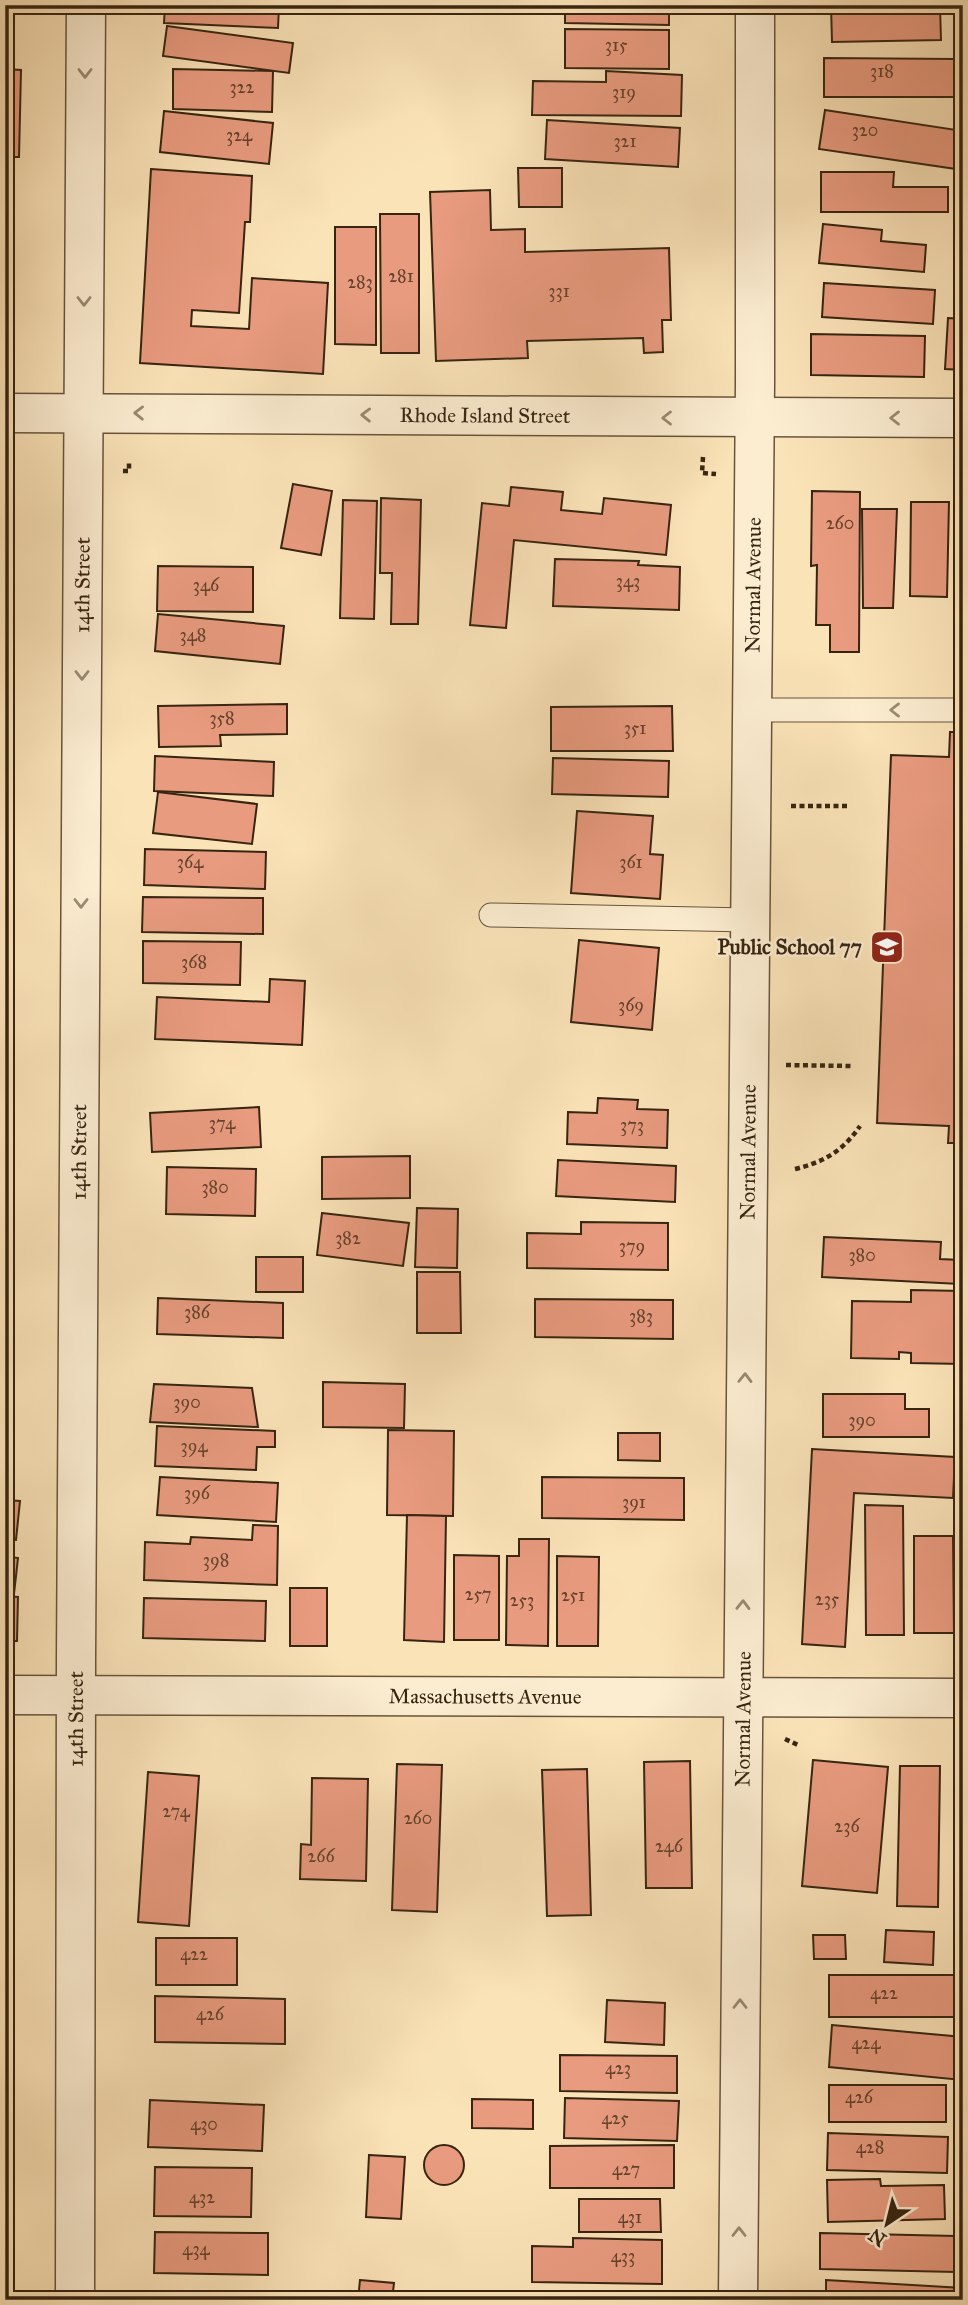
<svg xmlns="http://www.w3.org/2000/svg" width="968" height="2305" viewBox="0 0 968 2305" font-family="'IM FELL Great Primer',serif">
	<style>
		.building { fill: #e99b7f; stroke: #372512; stroke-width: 2 }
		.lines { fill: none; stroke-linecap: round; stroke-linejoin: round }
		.service-casing { stroke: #68543c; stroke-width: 25 }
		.minor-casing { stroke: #68543c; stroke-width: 41 }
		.path { stroke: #372512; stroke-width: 4.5; stroke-dasharray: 5 3.5; stroke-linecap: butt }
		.service { stroke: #fcedd1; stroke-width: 23 }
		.minor { stroke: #fcedd1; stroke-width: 38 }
		.oneway { stroke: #9a8972 }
		.labels { text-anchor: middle; stroke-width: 5; stroke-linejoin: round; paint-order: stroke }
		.number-label { font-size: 18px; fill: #64422d }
		.street-label { font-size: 21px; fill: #372512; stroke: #fcedd1 }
		.poi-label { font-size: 21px; font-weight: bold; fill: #372512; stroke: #fcedd1; text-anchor: end }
	</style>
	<rect width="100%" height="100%" fill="#fbe3b8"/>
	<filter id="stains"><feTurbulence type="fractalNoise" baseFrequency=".00286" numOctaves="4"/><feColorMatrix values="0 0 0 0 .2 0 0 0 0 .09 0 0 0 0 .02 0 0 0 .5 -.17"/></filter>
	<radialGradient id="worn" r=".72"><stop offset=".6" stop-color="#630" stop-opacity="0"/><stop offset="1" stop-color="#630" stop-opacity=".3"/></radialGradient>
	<g class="building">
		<path d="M165,5H279L278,28L164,23Z"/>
		<path d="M565,5H669V25L565,23Z"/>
		<path d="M831,5L940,6L941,40L832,42Z"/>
		<path d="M167,26L293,43L289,73L163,56Z"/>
		<path d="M565,29L669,30V69L565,68Z"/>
		<path d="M824,58L956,59V97H824Z"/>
		<path d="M5,69L21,70L19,157H5Z"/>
		<path d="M173,69L273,71L272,112L173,109Z"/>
		<path d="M606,71L682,75L681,116L532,115L533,81L606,82Z"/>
		<path d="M825,110L963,131V170L819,149Z"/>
		<path d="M164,111L273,123L269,164L160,152Z"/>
		<path d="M547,120L680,128L678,167L545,159Z"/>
		<path d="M518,168H562V207H519Z"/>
		<path d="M151,169L252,176L250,222H245L239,313L192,310L191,326L249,329L252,278L328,283L323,374L140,363Z"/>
		<path d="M821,172H894L893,187H948V212H821Z"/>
		<path d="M490,190L491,230L525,229V252L669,248L671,320H662L663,352L644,353L643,338L527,341L528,358L436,361L430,192Z"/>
		<path d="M380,214H419V353H381Z"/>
		<path d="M823,224L882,230L881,241L926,245L924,272L819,263Z"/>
		<path d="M335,227H376V345L335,344Z"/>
		<path d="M956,268H963V302H957Z"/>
		<path d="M824,283L935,290L933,324L822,317Z"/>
		<path d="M948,318L963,319V370L945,369Z"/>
		<path d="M811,334L925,336L924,377L811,375Z"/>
		<path d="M293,484L332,491L321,555L281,548Z"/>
		<path d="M511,487L563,492L561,510L602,514L604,498L671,505L666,555L514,540L506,628L470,625L482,503L509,506Z"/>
		<path d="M812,491L860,492L859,652H830V625H816L817,565L811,566Z"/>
		<path d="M381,498L421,500L418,624H391L392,573H380Z"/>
		<path d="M343,500L377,501L374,619L340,618Z"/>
		<path d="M911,502H949L947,597L910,596Z"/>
		<path d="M862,509H897L893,608H863Z"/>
		<path d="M555,559L639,561L638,565L680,567L679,610L553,606Z"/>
		<path d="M158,566L253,567V612L157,611Z"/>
		<path d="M158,614L284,626L280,664L155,651Z"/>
		<path d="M287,704V734L220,735L221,746L159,747L158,706Z"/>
		<path d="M672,706L673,751H551V707Z"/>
		<path d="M5,728H12L8,776H5Z"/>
		<path d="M950,732H963V1143H948L949,1126L877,1123L891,755L949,757Z"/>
		<path d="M155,756L274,762L273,796L154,791Z"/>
		<path d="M553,758L669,761L668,797L552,794Z"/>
		<path d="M158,792L257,804L252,844L153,833Z"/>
		<path d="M577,811L653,816L650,854L663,855L660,899L571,893Z"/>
		<path d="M145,849L266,852L265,889L144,885Z"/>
		<path d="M143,897L263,898V934L142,932Z"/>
		<path d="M579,940L659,948L652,1030L571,1022Z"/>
		<path d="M143,941L241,942L240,985L143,983Z"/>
		<path d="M270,979L305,981L302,1045L155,1039L157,997L269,1002Z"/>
		<path d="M5,1025L13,1026L9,1068H5Z"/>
		<path d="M598,1098L638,1100L637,1109L668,1110L667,1148L567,1144L568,1112L597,1113Z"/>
		<path d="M259,1107L261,1147L152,1152L150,1113Z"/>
		<path d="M410,1156V1198L322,1199V1157Z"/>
		<path d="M558,1160L676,1166L675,1202L556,1196Z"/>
		<path d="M167,1167L256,1169L255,1216L166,1214Z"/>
		<path d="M417,1208L458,1209L457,1268L415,1267Z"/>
		<path d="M322,1213L409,1223L403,1266L317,1255Z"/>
		<path d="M581,1222L668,1223V1270L527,1268V1233L581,1234Z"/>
		<path d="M824,1237L941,1242L940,1259L961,1260L960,1284L822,1277Z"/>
		<rect x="256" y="1257" width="47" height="35"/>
		<path d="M417,1272H460L461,1333H417Z"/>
		<path d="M911,1290L963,1291V1364L911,1363V1353L899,1352V1359L851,1358L852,1301L911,1302Z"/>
		<path d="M158,1298L283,1303V1338L157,1334Z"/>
		<path d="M535,1299L673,1300V1339L535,1337Z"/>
		<path d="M5,1300H12L9,1343L5,1342Z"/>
		<path d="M323,1382L405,1384L404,1428L323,1427Z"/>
		<path d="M154,1384L252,1388L258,1427L150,1422Z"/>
		<path d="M823,1394H905V1409H929V1437H823Z"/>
		<path d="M157,1426L275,1431V1447H257L256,1470L155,1466Z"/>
		<path d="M388,1430L454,1431L453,1516L387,1515Z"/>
		<path d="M618,1433H660V1461L618,1460Z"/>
		<path d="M812,1449L955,1457L953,1498L854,1493L845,1647L802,1644Z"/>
		<path d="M160,1477L278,1483L276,1522L157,1515Z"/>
		<path d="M542,1477L684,1478V1520L542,1518Z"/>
		<path d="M5,1500L20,1501L16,1540L5,1539Z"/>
		<path d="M865,1505L903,1506L904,1635H866Z"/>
		<path d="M407,1515L446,1516L444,1642L404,1640Z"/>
		<path d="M253,1525L278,1526L277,1585L144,1580L145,1542L190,1544L191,1537L252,1540Z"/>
		<path d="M914,1536H953L954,1633H914Z"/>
		<path d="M519,1539H549L548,1646L506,1645L507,1556H519Z"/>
		<path d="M454,1555L499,1556V1640H454Z"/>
		<path d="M5,1556L18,1558L14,1594L5,1593Z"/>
		<path d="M557,1556L599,1557L598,1646H557Z"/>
		<rect x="290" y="1588" width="37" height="58"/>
		<path d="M5,1596L18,1597L17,1641H5Z"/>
		<path d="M144,1598L266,1601L265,1641L143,1638Z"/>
		<path d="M813,1760L888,1767L877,1893L802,1886Z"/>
		<path d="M690,1761L692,1888H646L644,1762Z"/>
		<path d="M397,1764L442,1765L437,1912L392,1910Z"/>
		<path d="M900,1766H940L938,1907L897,1906Z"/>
		<path d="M587,1769L591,1915L547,1916L542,1770Z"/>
		<path d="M148,1772L199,1776L189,1926L138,1922Z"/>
		<path d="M312,1778L368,1779L366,1881L300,1879L301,1844L311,1845Z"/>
		<path d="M886,1930L934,1932L933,1965L884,1962Z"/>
		<path d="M813,1935H845L846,1959H814Z"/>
		<rect x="156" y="1938" width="81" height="47"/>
		<rect x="829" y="1975" width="134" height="42"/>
		<path d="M155,1996L285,1999V2044L155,2042Z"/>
		<path d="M607,2000L665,2003L664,2045L605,2042Z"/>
		<path d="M832,2025L963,2037L962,2080L829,2067Z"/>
		<path d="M560,2055L677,2056V2093L560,2091Z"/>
		<rect x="829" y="2085" width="117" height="37"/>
		<path d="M565,2098L679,2101L677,2141L564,2138Z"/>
		<path d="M472,2099L533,2100V2129L472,2128Z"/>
		<path d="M150,2100L264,2105L262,2151L148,2147Z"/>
		<path d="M828,2133L948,2137L947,2173L827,2170Z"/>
		<path d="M674,2145V2188H550V2146Z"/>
		<circle cx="444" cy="2165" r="20"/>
		<path d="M369,2155L405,2157L401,2219L366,2217Z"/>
		<path d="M155,2167L252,2168L251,2217L154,2216Z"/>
		<path d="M880,2179L881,2186L944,2185L945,2219L828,2222L827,2180Z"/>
		<path d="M579,2199H660L661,2232H579Z"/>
		<path d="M155,2232L268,2233V2275L154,2273Z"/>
		<path d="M820,2233L956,2236V2272L820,2269Z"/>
		<path d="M573,2238L662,2240V2284L532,2282V2246L573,2247Z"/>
		<path d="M360,2280L394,2283L392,2300H358Z"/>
		<path d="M826,2280L963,2288V2300H826Z"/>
		<path d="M558,2291L673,2292V2300H558Z"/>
		<path d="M147,2292L275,2294V2300H147Z"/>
	</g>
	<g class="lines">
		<g class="service-casing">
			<g id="service">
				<path d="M751,710H963"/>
				<path d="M491,915L750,920"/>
			</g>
		</g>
		<g class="minor-casing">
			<g id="minor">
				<path id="s1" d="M5,413L963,418"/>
				<path id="s2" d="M5,1695L963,1698"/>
				<path id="s3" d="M75,2300L76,1660L86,5"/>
				<path id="s4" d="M738,2300L755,384V5"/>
			</g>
		</g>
		<g class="path">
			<path d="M703,457L702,473L716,474"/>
			<path d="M123,471H129V460"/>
			<path d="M791,806H850"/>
			<path d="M786,1065L852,1066"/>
			<path d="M795,1169C824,1162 843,1151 860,1126"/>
			<path d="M785,1739L798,1745"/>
		</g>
		<use href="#service" class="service"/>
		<use href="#minor" class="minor"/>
	</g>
	<defs><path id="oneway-chevron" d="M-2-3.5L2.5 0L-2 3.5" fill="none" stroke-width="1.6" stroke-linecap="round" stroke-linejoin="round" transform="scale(1.75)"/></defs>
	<g class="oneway">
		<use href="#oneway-chevron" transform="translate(85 73) rotate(90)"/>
		<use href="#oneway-chevron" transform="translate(84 301) rotate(90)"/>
		<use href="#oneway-chevron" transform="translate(139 413) rotate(-179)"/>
		<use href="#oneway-chevron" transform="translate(366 415) rotate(-179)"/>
		<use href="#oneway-chevron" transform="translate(667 418) rotate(-180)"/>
		<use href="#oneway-chevron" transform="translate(895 418) rotate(180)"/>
		<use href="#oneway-chevron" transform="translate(82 675) rotate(90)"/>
		<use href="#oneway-chevron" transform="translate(895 710) rotate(-180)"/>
		<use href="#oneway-chevron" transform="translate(81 903) rotate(90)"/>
		<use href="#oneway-chevron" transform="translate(745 1378) rotate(-89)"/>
		<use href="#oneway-chevron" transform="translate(743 1605) rotate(-89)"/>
		<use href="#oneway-chevron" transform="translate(740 2004) rotate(-90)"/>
		<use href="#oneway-chevron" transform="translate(739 2232) rotate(-90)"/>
	</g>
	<defs>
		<g id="school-square" transform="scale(1.75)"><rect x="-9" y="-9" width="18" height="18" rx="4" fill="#8f2418" stroke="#fcedd1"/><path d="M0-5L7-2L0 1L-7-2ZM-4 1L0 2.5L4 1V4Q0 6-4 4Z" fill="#fff"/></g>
	</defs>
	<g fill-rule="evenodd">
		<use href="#school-square" x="887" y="947"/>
	</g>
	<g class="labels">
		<g class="number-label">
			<text x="616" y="51">315</text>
			<text x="882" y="77">318</text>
			<text x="242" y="93">322</text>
			<text x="624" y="98">319</text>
			<text x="865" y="136">320</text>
			<text x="239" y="141">324</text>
			<text x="625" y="147">321</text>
			<text x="401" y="282">281</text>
			<text x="360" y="288">283</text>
			<text x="559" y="297">331</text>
			<text x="840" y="529">260</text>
			<text x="628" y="587">343</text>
			<text x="206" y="591">346</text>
			<text x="193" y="641">348</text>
			<text x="222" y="724">358</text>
			<text x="635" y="734">351</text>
			<text x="190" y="868">364</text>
			<text x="631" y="868">361</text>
			<text x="194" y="968">368</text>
			<text x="631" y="1011">369</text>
			<text x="222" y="1129">374</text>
			<text x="632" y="1131">373</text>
			<text x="215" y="1193">380</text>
			<text x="348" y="1244">382</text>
			<text x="632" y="1252">379</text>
			<text x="862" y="1261">380</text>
			<text x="197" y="1318">386</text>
			<text x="641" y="1322">383</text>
			<text x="187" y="1408">390</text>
			<text x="862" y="1426">390</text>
			<text x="194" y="1452">394</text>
			<text x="197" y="1499">396</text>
			<text x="634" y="1508">391</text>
			<text x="216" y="1566">398</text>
			<text x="478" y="1600">257</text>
			<text x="573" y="1601">251</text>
			<text x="827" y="1605">235</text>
			<text x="522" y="1606">253</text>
			<text x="176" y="1817">274</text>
			<text x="418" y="1824">260</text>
			<text x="847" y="1832">236</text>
			<text x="669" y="1852">246</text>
			<text x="321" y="1862">266</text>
			<text x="194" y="1960">422</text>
			<text x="884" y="1999">422</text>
			<text x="210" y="2020">426</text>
			<text x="866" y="2049">424</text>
			<text x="618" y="2074">423</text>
			<text x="859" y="2103">426</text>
			<text x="615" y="2124">425</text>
			<text x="204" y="2130">430</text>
			<text x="870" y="2153">428</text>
			<text x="626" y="2175">427</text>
			<text x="202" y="2203">432</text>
			<text x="630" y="2223">431</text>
			<text x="196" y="2255">434</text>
			<text x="623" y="2262">433</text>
		</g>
		<g class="street-label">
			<text dy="7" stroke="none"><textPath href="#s1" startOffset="480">Rhode Island Street</textPath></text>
			<text dy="7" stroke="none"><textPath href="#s3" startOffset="1715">14th Street</textPath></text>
			<text dy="7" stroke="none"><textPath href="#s4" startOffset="1715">Normal Avenue</textPath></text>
			<text dy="7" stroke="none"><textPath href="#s3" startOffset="1148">14th Street</textPath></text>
			<text dy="7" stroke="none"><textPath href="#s4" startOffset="1148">Normal Avenue</textPath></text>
			<text dy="7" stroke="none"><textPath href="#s2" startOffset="480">Massachusetts Avenue</textPath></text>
			<text dy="7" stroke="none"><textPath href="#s3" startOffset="581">14th Street</textPath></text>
			<text dy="7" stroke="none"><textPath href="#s4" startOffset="581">Normal Avenue</textPath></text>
		</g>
		<g class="poi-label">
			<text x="862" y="954">Public School 77</text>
		</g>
	</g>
	<rect width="968" height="2305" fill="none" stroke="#fbe3b8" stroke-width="28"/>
	<rect x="7" y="7" width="954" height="2291" fill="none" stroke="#372512" stroke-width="3.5"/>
	<rect x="14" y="14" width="940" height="2277" fill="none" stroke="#372512" stroke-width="2"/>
	<g transform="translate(887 2224) rotate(215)" stroke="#fcedd1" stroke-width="5" paint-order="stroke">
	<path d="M0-5L12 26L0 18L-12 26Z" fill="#372512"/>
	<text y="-10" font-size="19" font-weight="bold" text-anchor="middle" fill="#372512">N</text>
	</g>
	<rect width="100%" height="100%" filter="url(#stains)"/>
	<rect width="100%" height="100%" fill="url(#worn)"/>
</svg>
